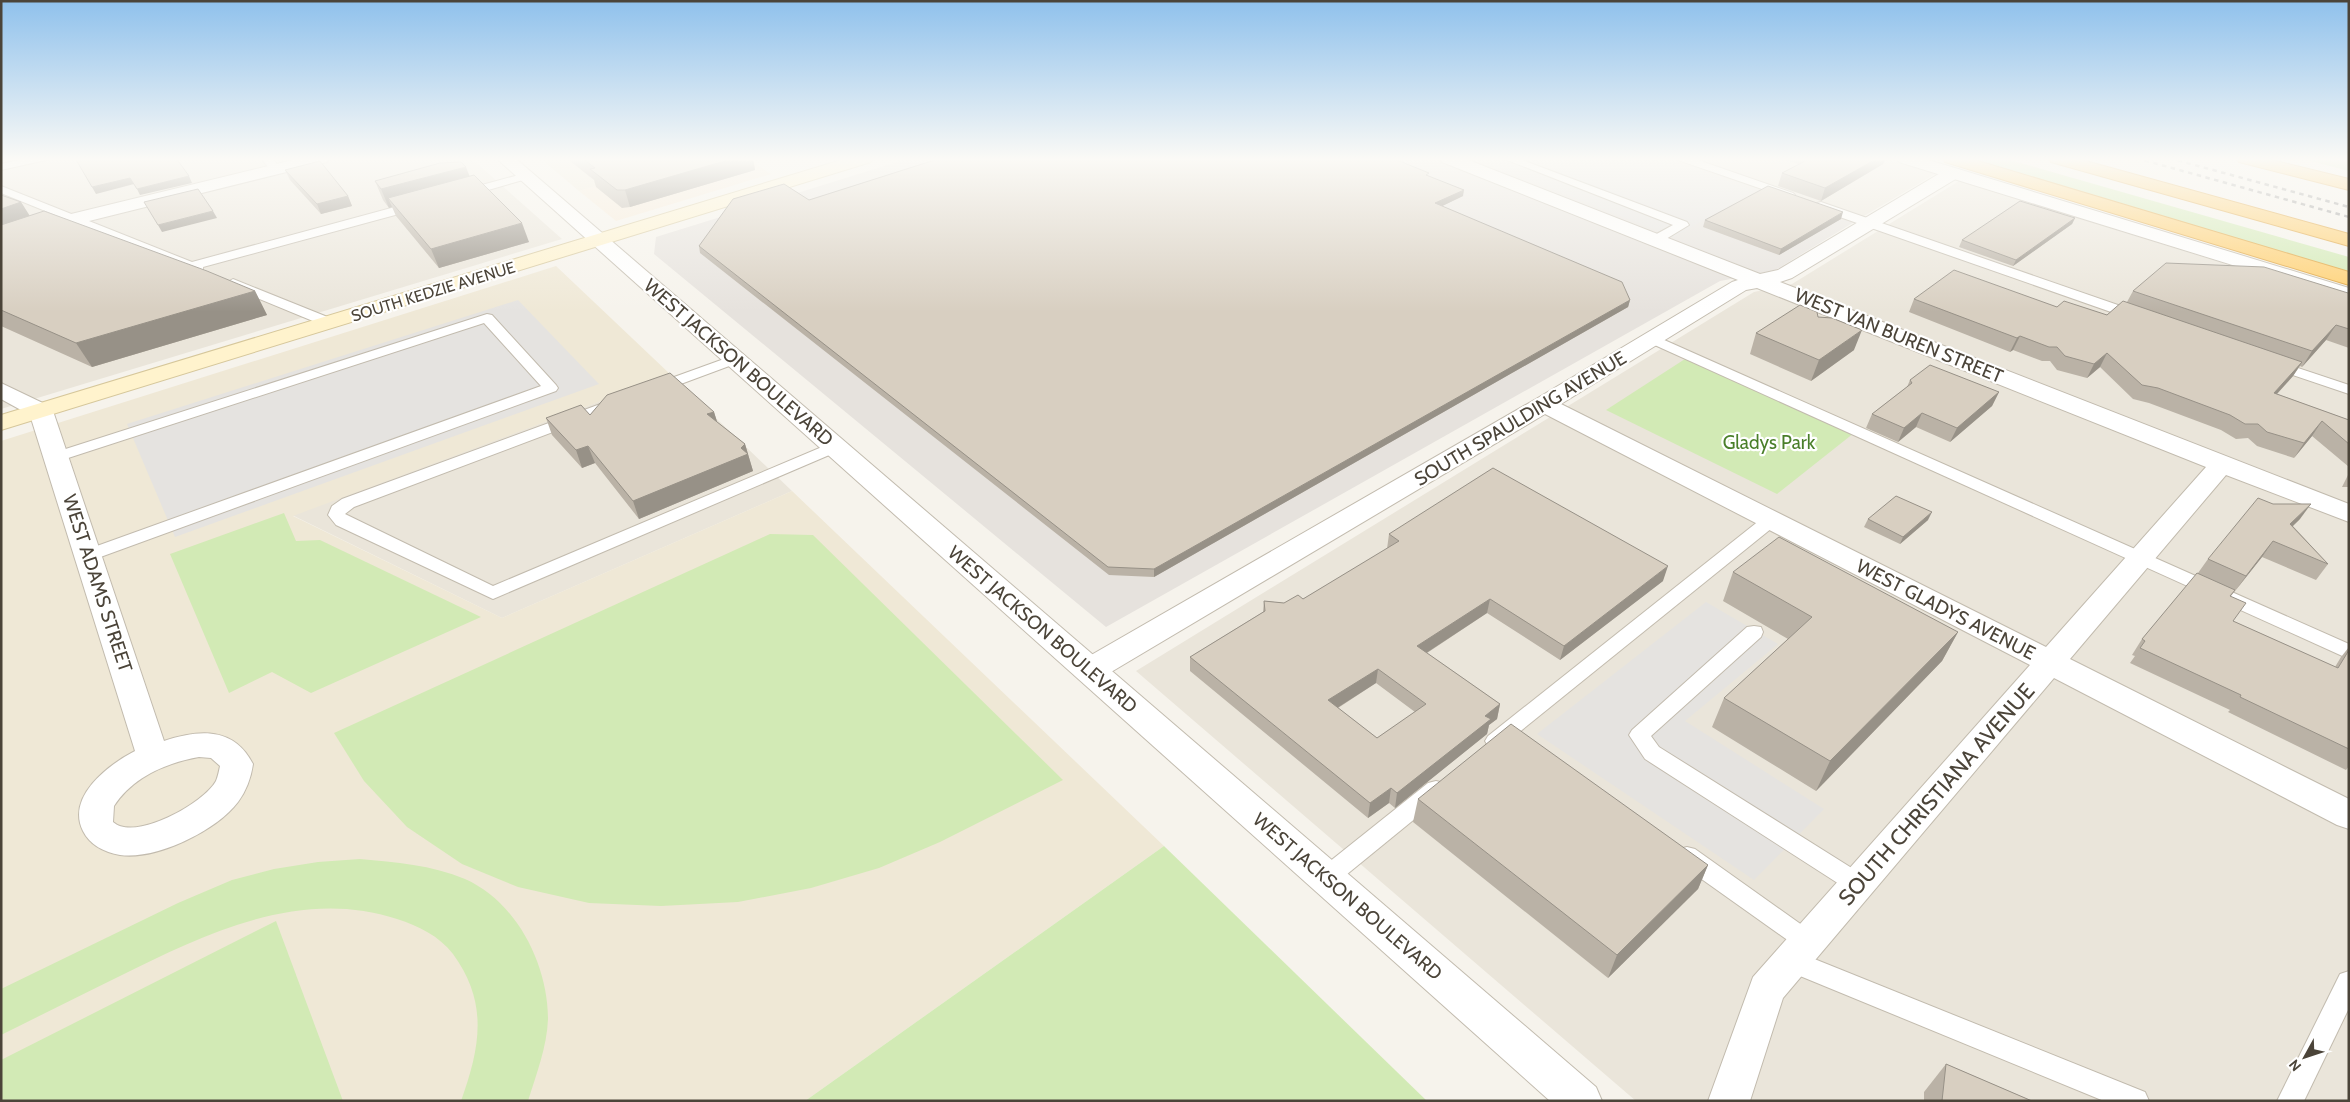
<svg xmlns="http://www.w3.org/2000/svg" width="2350" height="1102" viewBox="0 0 2350 1102" font-family="Cabin,sans-serif">
	<style>
		.residential { fill: #eae5da }
		.commercial { fill: #f7ead8 }
		.industrial { fill: #e6e2dd }
		.education { fill: #efe8d6 }
		.green { fill: #d2eab5 }
		.parking { fill: #e5e3e0 }
		.lines { fill: none; stroke-linecap: round; stroke-linejoin: round }
		.service-casing { stroke: #c2bbae; stroke-width: 2 }
		.minor-casing { stroke: #c2bbae; stroke-width: 2 }
		.tertiary-casing { stroke: #c2bbae; stroke-width: 2 }
		.secondary-casing { stroke: #d6c79b; stroke-width: 2 }
		.motorway-casing { stroke: #e0a43c; stroke-width: 2 }
		.service { fill: #fff; fill-rule: evenodd }
		.minor { fill: #fff; fill-rule: evenodd }
		.tertiary { fill: #fff; fill-rule: evenodd }
		.secondary { fill: #fff3cd; fill-rule: evenodd }
		.motorway { fill: #ffcf6e; fill-rule: evenodd }
		.rail { stroke: #9a9a9a; stroke-width: 2.5; stroke-dasharray: 4.5 4.5; stroke-linecap: butt }
		.wall { fill: #bab2a6; fill-rule: evenodd }
		.shaded-wall { fill: #979187 }
		.building { fill: #d8cfc1; stroke: #979187; fill-rule: evenodd }
		.labels { text-anchor: middle; stroke-width: 4.5; stroke-linejoin: round; paint-order: stroke }
		.far-street-label { font-size: 16px; fill: #4b4439; stroke: #fff }
		.street-label { font-size: 19px; fill: #4b4439; stroke: #fff }
		.park-label { font-size: 19px; fill: #4a7f2a; stroke: #fff }
		.near-street-label { font-size: 22px; fill: #4b4439; stroke: #fff }
	</style>
	<rect width="100%" height="100%" fill="#f6f3ec"/>
	<g class="residential">
		<path d="M1,158H471L562,239L1,409Z"/>
		<path d="M1682,158H1884L1935,174L1859,219Z"/>
		<path d="M1959,181L2349,302V1101H1636L1136,671L1754,292L1792,284Z"/>
		<path d="M671,375L792,491L502,618L292,515Z"/>
	</g>
	<path class="commercial" d="M693,158H747L771,174L616,221L579,191Z"/>
	<path class="industrial" d="M910,158H1682L1859,219L1774,271L1720,281L1106,627L654,254L656,237Z"/>
	<g class="education">
		<path d="M540,158H693L579,191Z"/>
		<path d="M556,266L671,375L293,516L502,618L792,491L1164,846L805,1101H1V441Z"/>
	</g>
	<g class="green">
		<path d="M1968,158H2003L2349,257V274Z"/>
		<path d="M2299,158H2329L2349,162V171Z"/>
		<path d="M1685,359L1854,433L1777,494L1606,410Z"/>
		<path d="M284,513L296,541L320,540L481,617L311,693L272,672L229,693L170,554Z"/>
		<path d="M770,534L813,535L1063,780L940,842L879,868L811,888L738,902L661,906L589,903L518,887L462,864L407,827L364,781L334,733Z"/>
		<path d="M1164,846L1427,1101H805Z"/>
		<path d="M360,859C395,862 432,865 465,879C517,902 548,965 548,1019C547,1047 536,1075 528,1101H461C480,1048 489,1003 453,954C439,936 419,926 397,919C300,887 205,934 120,976C80,996 41,1015 1,1035V989L178,903L232,880L274,869L318,862Z"/>
		<path d="M276,921L343,1101H1V1060Z"/>
	</g>
	<g class="parking">
		<path d="M1473,158H1661L1755,191L1674,237Z"/>
		<path d="M518,300L599,384L175,537L127,424Z"/>
		<path d="M1706,602L1778,644L1685,721L1824,809L1754,880L1537,734Z"/>
	</g>
	<g class="lines">
		<g class="service-casing">
			<g id="service">
				<path d="M29,158H48L46,160L1,170V164Z"/>
				<path d="M261,158H272L281,169L275,172L271,171Z"/>
				<path d="M1502,158H1517L1687,222L1689,225L1661,242H1653L1651,239L1653,236L1673,225Z"/>
				<path d="M1676,158H1692L1793,193L1795,195L1789,199L1785,197L1678,160Z"/>
				<path d="M526,173L532,176L530,178L464,197L458,193L460,191Z"/>
				<path d="M1,186L192,262L417,201L423,205L421,208L203,267V272L198,273L1,193Z"/>
				<path d="M1821,202L2141,313L2143,316L2136,320L2131,319L1817,209L1815,206L1817,203Z"/>
				<path d="M233,279L335,320L337,323L330,327L325,326L228,286L226,283Z"/>
				<path d="M487,314L492,315L556,385L558,388L556,391L95,559L89,561L83,559L80,555L83,551L541,386L484,323L62,460H50L48,457L50,454Z"/>
				<path d="M1653,335L2349,644V659L1648,342L1646,339Z"/>
				<path d="M735,355L742,359L740,362L662,391H652L650,388L652,385Z"/>
				<path d="M2274,360L2349,385V394L2269,367L2267,364L2269,361Z"/>
				<path d="M614,399L619,401L622,404L619,407L354,507L345,514L493,586L829,444H841L843,447L841,450L493,599L336,525L328,515L332,506L342,499Z"/>
				<path d="M1771,515L1777,516L1779,520L1777,524L1502,746L1495,749L1488,746L1485,741L1488,736L1765,516Z"/>
				<path d="M1754,626L1761,627L1763,632L1761,637L1651,736L1659,747L1866,877L1869,884L1866,891L1858,894L1850,891L1645,759L1629,735L1632,730L1747,627Z"/>
				<path d="M1436,781L1444,783L1447,789L1444,795L1335,884L1327,887L1319,884L1316,877L1319,870L1428,783Z"/>
				<path d="M1687,847L1695,849L1816,935L1820,942L1816,949L1808,952L1800,949L1679,863L1676,856L1679,849Z"/>
				<path d="M1792,950L2145,1092L2149,1101H2104L1783,969L1780,961L1783,953Z"/>
				<path d="M2349,971V1008L2304,1101H2277L2340,974Z"/>
			</g>
		</g>
		<g class="minor-casing">
			<g id="minor">
				<path d="M301,158H330L327,162L81,223L1,251V238L67,215Z"/>
				<path d="M1439,158H1463L1760,274L1778,270L1947,169H1959L1962,173L1959,177L1792,278L1780,282L2349,504V522L2226,475L2070,659L2349,799V829L2337,825L2054,678L1783,998L1750,1101H1708L1753,977L2030,665L1545,414L1101,678L1090,681L1079,678L1075,670L1079,662L1536,399L1732,282L1738,280L1442,162ZM1757,288L2206,467L2046,647L1561,404L1746,290Z"/>
				<path d="M1,383L49,406L53,411L164,741C200,729 234,727 253,764C251,778 246,791 238,802C216,831 156,860 120,855C104,852 90,845 83,831C66,797 108,765 135,751L30,415L1,399ZM199,757L211,758L220,766C219,771 218,776 216,781C204,803 135,842 113,822L114,806C133,777 166,763 199,757Z"/>
			</g>
		</g>
		<g class="tertiary-casing">
			<g id="tertiary">
				<path d="M496,158H515L1596,1087L1602,1101H1550Z"/>
				<path d="M1896,158H1922L2349,288V301L1899,162Z"/>
			</g>
		</g>
		<g class="secondary-casing">
			<path id="secondary" d="M848,158H874L871,162L1,430V415Z"/>
		</g>
		<g class="motorway-casing">
			<g id="motorway">
				<path d="M1943,158H1968L2349,272V285L1945,162Z"/>
				<path d="M2049,158H2075L2349,234V246L2051,162Z"/>
				<path d="M2236,158H2264L2349,179V190L2239,162Z"/>
			</g>
		</g>
		<use href="#service" class="service"/>
		<use href="#minor" class="minor"/>
		<use href="#tertiary" class="tertiary"/>
		<use href="#secondary" class="secondary"/>
		<use href="#motorway" class="motorway"/>
		<g class="rail">
			<path d="M2136,158L2349,217"/>
			<path d="M2169,158L2349,207"/>
		</g>
	</g>
	<g class="wall">
		<path d="M569,158H753L755,170L630,207L622,208L596,187L594,180L570,161Z"/>
		<path d="M941,158H1396V159L1429,176L1463,196L1442,206L1630,300L1628,307L1154,577L1109,575L700,253L699,246L809,200Z"/>
		<path d="M1779,158H1886L1883,164L1821,201L1778,186L1782,173L1799,164Z"/>
		<path d="M285,170L348,196L352,206L321,214L290,180Z"/>
		<path d="M470,176L529,242L439,268L396,216L392,207L389,208L383,200L375,181Z"/>
		<path d="M1,195L21,202L29,216L255,291L267,315L92,367L1,326Z"/>
		<path d="M2075,218L2072,224L2013,266L1959,247L1962,240Z"/>
		<path d="M1841,219L1779,255L1703,227L1705,220Z"/>
		<path d="M2133,291L2349,294V348L2326,340L2302,367L2300,366L2293,376L2277,394L2349,420V467L2312,436L2294,458L2257,446L2248,438L2236,439L2221,430L2149,403L2133,399L2100,367L2087,378L2057,370L2050,361H2042L2013,350L2010,352L1909,312L1914,299L2057,307L2107,315L2127,302Z"/>
		<path d="M1818,317L1854,350L1811,381L1750,354L1756,333Z"/>
		<path d="M1910,380L1999,392L1992,406L1950,442L1916,427L1898,442L1866,428L1872,414L1907,387Z"/>
		<path d="M714,412L717,422L745,444L753,471L639,519L595,463L582,468L552,435L546,418L590,415Z"/>
		<path d="M2349,473V487H2342Z"/>
		<path d="M1868,519L1928,520L1900,544L1864,527Z"/>
		<path d="M2300,519L2293,526L2328,564L2316,580L2262,557L2231,596L2233,621L2335,667L2341,657L2349,647V766L2346,770L2228,712L2230,710L2130,663L2135,656L2132,655L2142,639L2198,573L2208,559Z"/>
		<path d="M1389,534L1663,581L1560,660L1487,613L1427,653L1500,704L1497,719L1489,725L1487,734L1395,808L1389,803L1368,818L1190,671V657L1263,612L1264,601L1284,603L1303,599L1387,549ZM1376,683L1415,712L1377,738L1338,708Z"/>
		<path d="M1733,572L1958,632L1942,661L1816,791L1712,727L1724,698L1788,639L1723,601Z"/>
		<path d="M1418,799L1708,865L1698,889L1608,978L1413,822Z"/>
		<path d="M1946,1064L2032,1101H1924V1092Z"/>
	</g>
	<g class="shaded-wall">
		<path d="M735,158H753L755,170L630,207L625,190Z"/>
		<path d="M1878,158H1886L1883,164L1821,201L1825,188Z"/>
		<path d="M466,167L473,185L388,198L392,207L389,208L381,189Z"/>
		<path d="M189,176L192,183L140,195L137,189Z"/>
		<path d="M130,178L134,184L96,194L92,187Z"/>
		<path d="M1464,190L1463,196L1434,210L1435,203Z"/>
		<path d="M348,196L352,206L321,214L317,204Z"/>
		<path d="M21,202L35,224L1,236V209Z"/>
		<path d="M213,211L217,218L162,232L158,225Z"/>
		<path d="M1843,212L1841,219L1779,255L1781,249Z"/>
		<path d="M2075,218L2072,224L2013,266L2016,260Z"/>
		<path d="M522,223L529,242L439,268L431,249Z"/>
		<path d="M255,291L267,315L92,367L76,343Z"/>
		<path d="M1630,300L1628,307L1154,577V569Z"/>
		<path d="M2336,325L2326,340L2302,367L2312,351Z"/>
		<path d="M1862,330L1854,350L1811,381L1819,360Z"/>
		<path d="M2020,336L2013,350L2010,352L2017,338Z"/>
		<path d="M2107,353L2100,367L2087,378L2094,364Z"/>
		<path d="M2302,362L2293,376L2264,408L2274,393Z"/>
		<path d="M1999,392L1992,406L1950,442L1957,428Z"/>
		<path d="M714,412L719,428L707,414Z"/>
		<path d="M1922,413L1916,427L1898,442L1904,428Z"/>
		<path d="M2322,421L2312,436L2294,458L2304,443Z"/>
		<path d="M745,444L753,471L639,519L633,501L741,448Z"/>
		<path d="M588,446L595,463L582,468L576,450Z"/>
		<path d="M2311,504L2300,519L2279,539L2290,524Z"/>
		<path d="M1932,512L1928,520L1900,544L1903,537Z"/>
		<path d="M2273,541L2262,557L2235,591L2246,576Z"/>
		<path d="M1668,566L1663,581L1560,660L1564,646Z"/>
		<path d="M1490,599L1487,613L1414,661L1417,646Z"/>
		<path d="M1958,632L1942,661L1816,791L1830,761Z"/>
		<path d="M1378,669L1376,683L1326,715L1328,700Z"/>
		<path d="M1500,704L1497,719L1489,725L1487,734L1395,808L1397,793L1485,716Z"/>
		<path d="M1391,788L1389,803L1368,818L1370,803Z"/>
		<path d="M1708,865L1698,889L1608,978L1617,955Z"/>
	</g>
	<g class="building">
		<path d="M75,158H176L189,176L137,189L130,178L92,187Z"/>
		<path d="M582,158H735L625,190H617L590,169L595,168Z"/>
		<path d="M941,158H1393H1392L1429,173L1426,175L1464,190L1435,203L1622,282L1630,300L1154,569L1108,567L699,246L733,199L784,184L809,200Z"/>
		<path d="M1811,158H1878L1825,188L1782,173Z"/>
		<path d="M320,161L348,196L317,204L285,170Z"/>
		<path d="M461,162L466,167L381,189L375,181L440,163Z"/>
		<path d="M474,175L522,223L431,249L388,198Z"/>
		<path d="M1768,186L1843,212L1781,249L1705,220Z"/>
		<path d="M198,189L213,211L158,225L144,202Z"/>
		<path d="M1,195L21,202L1,209Z"/>
		<path d="M2020,201L2075,218L2016,260L1962,240Z"/>
		<path d="M44,211L207,271L255,291L76,343L1,310V225Z"/>
		<path d="M2166,263L2264,267L2348,293L2349,294V329L2336,325L2312,351L2133,291Z"/>
		<path d="M1954,270L2057,307L2064,301L2107,315L2123,301L2302,362L2274,393L2349,420V444L2322,421L2304,443L2267,432L2258,424H2245L2230,415L2158,388L2142,385L2107,353L2094,364L2065,356L2057,347H2049L2020,336L2017,338L1914,299Z"/>
		<path d="M1800,305L1817,312L1818,317L1832,318L1862,330L1819,360L1756,333Z"/>
		<path d="M1930,365L1999,392L1957,428L1922,413L1904,428L1872,414L1912,383L1910,380Z"/>
		<path d="M670,373L714,412L707,414L745,444L741,448L748,454L633,501L588,446L576,450L546,418L581,405L590,415L607,395Z"/>
		<path d="M1493,468L1668,566L1564,646L1490,599L1417,646L1500,704L1485,716L1491,719L1397,793L1391,788L1370,803L1190,657L1265,611L1264,601L1284,603L1298,595L1303,599L1399,541L1389,534ZM1378,669L1426,704L1377,738L1328,700Z"/>
		<path d="M1896,496L1932,512L1903,537L1868,519Z"/>
		<path d="M2258,498L2273,504H2311L2290,524L2328,564L2273,541L2246,576L2208,559Z"/>
		<path d="M1779,537L1958,632L1830,761L1724,698L1812,617L1733,572Z"/>
		<path d="M2197,573L2235,590L2230,596L2246,603L2233,621L2338,668L2349,650V749L2240,697L2241,695L2140,648L2145,641L2142,639Z"/>
		<path d="M1511,724L1708,865L1617,955L1418,799Z"/>
		<path d="M1946,1064L2032,1101H1942Z"/>
	</g>
	<linearGradient id="sky" x2="0" y2="1"><stop stop-color="#8fc1ec"/><stop offset="0.51" stop-color="#fbfaf6"/><stop offset="1" stop-color="#fbfaf6" stop-opacity="0"/></linearGradient>
	<rect width="2350" height="312" fill="url(#sky)"/>
	<g class="labels">
		<g class="far-street-label">
			<text transform="translate(433 291) rotate(-17)" y="6">SOUTH KEDZIE AVENUE</text>
		</g>
		<g class="street-label">
			<text transform="translate(1899 335) rotate(22)" y="7">WEST VAN BUREN STREET</text>
			<text transform="translate(739 362) rotate(41)" y="7">WEST JACKSON BOULEVARD</text>
			<text transform="translate(1520 418) rotate(-31)" y="7">SOUTH SPAULDING AVENUE</text>
			<text transform="translate(98 583) rotate(72)" y="7">WEST ADAMS STREET</text>
			<text transform="translate(1946 609) rotate(27)" y="7">WEST GLADYS AVENUE</text>
			<text transform="translate(1043 629) rotate(41)" y="7">WEST JACKSON BOULEVARD</text>
			<text transform="translate(1348 896) rotate(41)" y="7">WEST JACKSON BOULEVARD</text>
		</g>
		<g class="park-label">
			<text x="1769" y="449">Gladys Park</text>
		</g>
		<g class="near-street-label">
			<text transform="translate(1936 794) rotate(-49)" y="8">SOUTH CHRISTIANA AVENUE</text>
		</g>
	</g>
	<rect width="2350" height="1102" fill="none" stroke="#4b4439" stroke-width="5"/>
	<g transform="translate(2305 1057) rotate(230)" stroke="#ffffff" stroke-width="4" paint-order="stroke">
	<path d="M0-4L9 19L0 12L-9 19Z" fill="#4b4439"/>
	<text y="-8" font-size="14" font-weight="bold" text-anchor="middle" fill="#4b4439">N</text>
	</g>
</svg>
